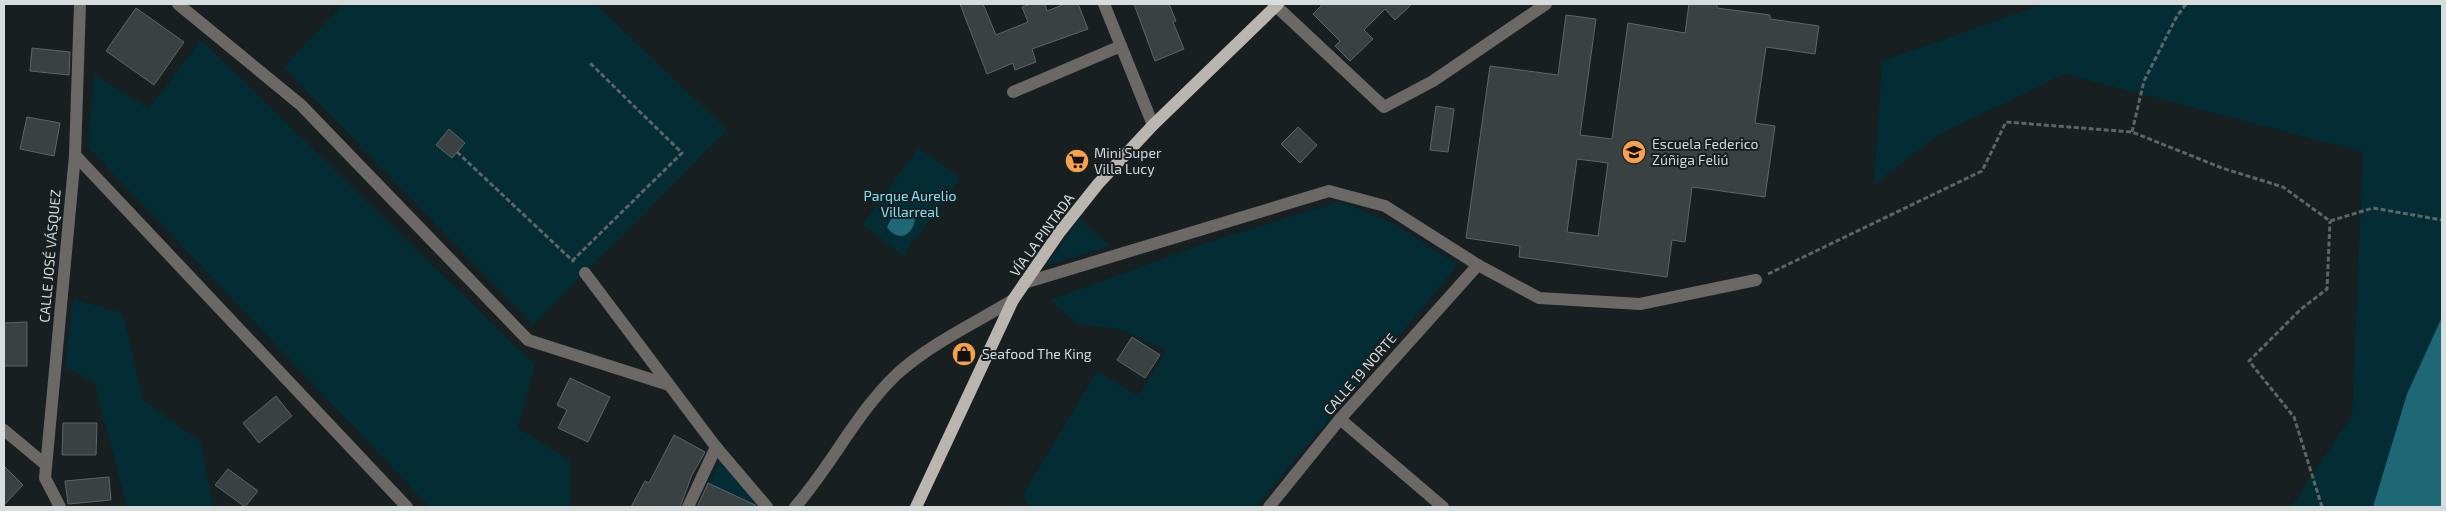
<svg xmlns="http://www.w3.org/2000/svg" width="2446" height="511" viewBox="0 0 2446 511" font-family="'Exo 2',sans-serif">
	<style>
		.green { fill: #032c34 }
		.water { fill: #1e6775 }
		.building { fill: #394143; stroke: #5d6567; fill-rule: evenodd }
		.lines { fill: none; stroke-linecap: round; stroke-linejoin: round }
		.path { stroke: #5e6566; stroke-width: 3; stroke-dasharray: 5 2.5; stroke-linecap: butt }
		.minor { stroke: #6b6866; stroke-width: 12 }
		.major { stroke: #bbb5b0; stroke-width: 12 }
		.labels { text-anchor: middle; stroke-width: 4; stroke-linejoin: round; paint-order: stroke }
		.poi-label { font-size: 14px; fill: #d7dcdd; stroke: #171f20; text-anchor: start }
		.park-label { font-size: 14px; fill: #81e2f7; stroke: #171f20 }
		.street-label { font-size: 14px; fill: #d7dcdd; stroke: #171f20 }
	</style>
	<rect width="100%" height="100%" fill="#171f20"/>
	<g class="green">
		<path d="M343,4H595L727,130L533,325L284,67Z"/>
		<path d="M2043,4H2442V507H2291L2352,415L2363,152L2064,74L1935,137L1874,185L1882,61Z"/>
		<path d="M201,40L535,365L518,428L571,461L570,507H430L88,147L94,74L149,109Z"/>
		<path d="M918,148L960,178L903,256L863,224Z"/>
		<path d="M1340,201L1393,223L1458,265L1256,507H1031L1022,496L1097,371L1138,396L1166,351L1122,330L1078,324L1050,300L1200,245Z"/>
		<path d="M1080,219L1110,246L1045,266Z"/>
		<path d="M73,299L123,313L143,400L201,442L213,507H127L94,382L65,367Z"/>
		<path d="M721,458L761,507H697Z"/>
	</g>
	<g class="water">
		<path d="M900,208L909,212L915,220C912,237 897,242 887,227L894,213Z"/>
		<path d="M2442,317V507H2373L2407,394Z"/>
	</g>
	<g class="building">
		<path d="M960,4H983L996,35L1028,22L1022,7L1031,4H1045L1047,11L1065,4H1078L1088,29L1032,49L1036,62L1015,70L1013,63L987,74Z"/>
		<path d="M1134,4H1169L1176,21L1173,22L1184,49L1155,61Z"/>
		<path d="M1323,4H1412L1395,20L1385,9L1364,30L1373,39L1350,61L1335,46L1340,41L1313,14Z"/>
		<path d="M1689,4H1717V8L1770,15V19L1819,26L1815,54L1766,47L1755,123L1775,126L1765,197L1692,187L1685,242L1672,240L1667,277L1519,257L1520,246L1466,238L1490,66L1558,75L1566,15L1596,19L1580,135L1612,139L1628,23L1685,33ZM1577,159L1608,163L1598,236L1567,232Z"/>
		<path d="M136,8L184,42L154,85L106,51Z"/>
		<path d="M32,48L70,52L69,75L30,71Z"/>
		<path d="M1436,106L1454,109L1448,152L1430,150Z"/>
		<path d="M27,117L60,123L54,156L20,149Z"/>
		<path d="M1298,127L1317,145L1300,163L1281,144Z"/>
		<path d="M449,129L465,143L452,158L436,145Z"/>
		<path d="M27,322V366H4V323Z"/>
		<path d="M1132,337L1160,355L1145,378L1117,360Z"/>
		<path d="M570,378L610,397L588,442L558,428L567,410L557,405Z"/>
		<path d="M276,396L292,416L259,443L243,423Z"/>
		<path d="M63,423H97L96,455H62Z"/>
		<path d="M674,435L705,452L692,475L680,507H631L645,481L649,483Z"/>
		<path d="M4,466L23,485L4,505Z"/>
		<path d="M228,469L258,491L245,507L215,485Z"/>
		<path d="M109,477L111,500L68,504L65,481Z"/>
		<path d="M708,483L755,505L757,507H697Z"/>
	</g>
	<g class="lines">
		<g class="path">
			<path d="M2132,132L2144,81L2177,16L2186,4"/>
			<path d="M457,152L574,262"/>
			<path d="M572,261L682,153L590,63"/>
			<path d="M1768,274L1982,171L2006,122L2132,132L2222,168L2283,187L2330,221L2373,208L2442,220"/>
			<path d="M2322,507L2294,417L2249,361L2301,309L2327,289L2330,221"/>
		</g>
		<g class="minor">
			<path d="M178,4L301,105L528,340L669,385"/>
			<path d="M1104,4L1153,125"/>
			<path d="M1276,6L1384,107L1433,81L1546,4"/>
			<path d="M1013,92L1121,46"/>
			<path d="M75,155L407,507"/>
			<path d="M585,273L716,447L767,507"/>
			<path d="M1024,283L1329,191L1385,206L1478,265L1539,298L1640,304L1756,280"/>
			<path d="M1340,419L1443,507"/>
			<path d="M4,430L46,465"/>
			<path d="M60,507L45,478L75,155L80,4"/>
			<path d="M688,507L716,447"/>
			<path d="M795,507C832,465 856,413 897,374C930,344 975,323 1013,300"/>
			<path d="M1269,507L1340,419L1478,265"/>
		</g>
		<path class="major" d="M916,507L1013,300L1059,233L1098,184L1153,125L1278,4"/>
	</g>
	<defs>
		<g id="school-disc" transform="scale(1.25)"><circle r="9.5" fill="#f8a14a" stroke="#171f20"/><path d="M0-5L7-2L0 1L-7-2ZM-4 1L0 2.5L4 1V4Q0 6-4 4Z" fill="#111"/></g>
		<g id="supermarket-disc" transform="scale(1.25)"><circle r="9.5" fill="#f8a14a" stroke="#171f20"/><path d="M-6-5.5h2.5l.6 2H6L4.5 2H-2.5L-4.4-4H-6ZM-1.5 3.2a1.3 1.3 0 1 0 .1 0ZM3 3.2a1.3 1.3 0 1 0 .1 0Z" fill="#111"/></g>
		<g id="shop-disc" transform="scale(1.25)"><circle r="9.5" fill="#f8a14a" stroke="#171f20"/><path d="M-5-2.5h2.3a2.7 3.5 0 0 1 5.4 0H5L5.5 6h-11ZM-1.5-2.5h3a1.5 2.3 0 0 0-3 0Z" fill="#111"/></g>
	</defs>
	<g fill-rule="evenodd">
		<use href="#school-disc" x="1634" y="152"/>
		<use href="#supermarket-disc" x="1077" y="161"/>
		<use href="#shop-disc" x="964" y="354"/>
	</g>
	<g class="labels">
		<g class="poi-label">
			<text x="1652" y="149">Escuela Federico<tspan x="1652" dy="16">Zúñiga Feliú</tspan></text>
			<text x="1094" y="158">Mini Super<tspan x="1094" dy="16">Villa Lucy</tspan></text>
			<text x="982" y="359">Seafood The King</text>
		</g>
		<g class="park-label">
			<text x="910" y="201">Parque Aurelio<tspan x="910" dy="16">Villarreal</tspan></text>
		</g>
		<g class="street-label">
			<text transform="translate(1042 235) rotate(-54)" y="5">VÍA LA PINTADA</text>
			<text transform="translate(50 256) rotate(-85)" y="5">CALLE JOSÉ VÁSQUEZ</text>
			<text transform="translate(1360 374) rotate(-49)" y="5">CALLE 19 NORTE</text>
		</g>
	</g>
	<rect width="2446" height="511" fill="none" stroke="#d7dcdd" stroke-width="10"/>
</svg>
